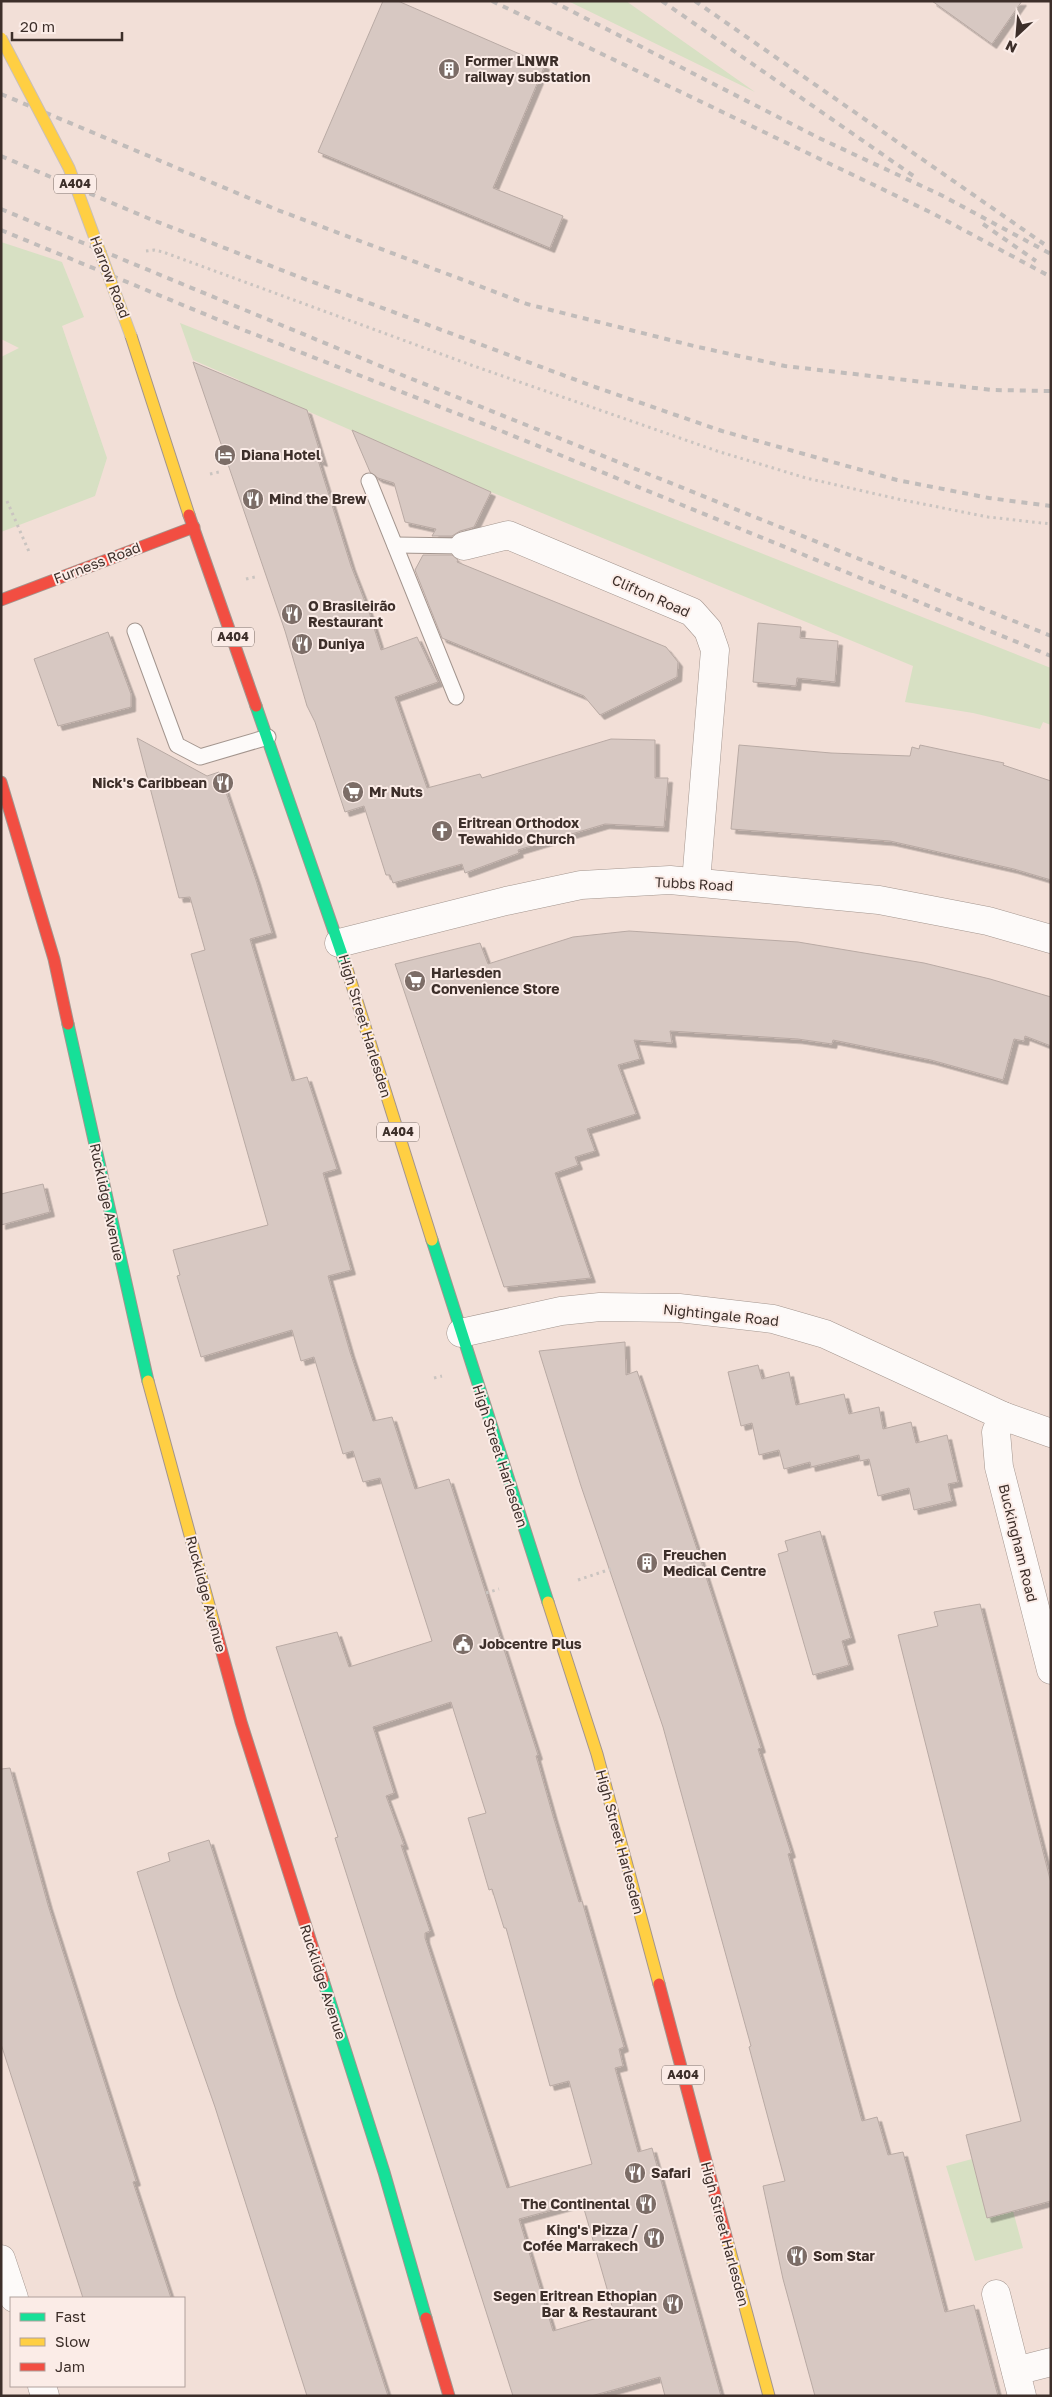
<svg xmlns="http://www.w3.org/2000/svg" width="1052" height="2397" viewBox="0 0 1052 2397" font-family="'Golos Text',sans-serif">
	<style>
		.green { fill: #d7e0c3 }
		.building { fill: #d7c8c2; stroke: #b9aaa4; fill-rule: evenodd; filter: url(#shadow) }
		.lines { fill: none; stroke-linecap: round; stroke-linejoin: round }
		.lane-casing { stroke: #a3958e; stroke-width: 17 }
		.street-casing { stroke: #a3958e; stroke-width: 29 }
		.fast-casing { stroke: #a3958e; stroke-width: 13 }
		.slow-casing { stroke: #a3958e; stroke-width: 13 }
		.jam-casing { stroke: #a3958e; stroke-width: 13 }
		.path { stroke: #cac4c0; stroke-width: 3; stroke-dasharray: 2.5 4; stroke-linecap: butt }
		.lane { stroke: #fdfaf9; stroke-width: 15 }
		.street { stroke: #fdfaf9; stroke-width: 28 }
		.fast { stroke: #16e098; stroke-width: 11 }
		.slow { stroke: #ffcf43; stroke-width: 11 }
		.jam { stroke: #f24e42; stroke-width: 11 }
		.rail { stroke: #c1bcba; stroke-width: 4; stroke-dasharray: 6 6; stroke-linecap: butt }
		.slow-bridge-casing { stroke: #c8bfba; stroke-width: 13; stroke-linecap: butt }
		.slow-bridge { stroke: #ffcf43; stroke-width: 11 }
		.labels { text-anchor: middle; stroke-width: 4; stroke-linejoin: round; paint-order: stroke }
		.shield { fill: #fbece7; stroke: #766863; stroke-width: 1 }
		.shield-label { font-size: 12px; font-weight: bold; fill: #3d2f2a }
		.poi-label { font-size: 14px; font-weight: bold; fill: #3d2f2a; stroke: #fbece7; text-anchor: start }
		.street-label { font-size: 14px; fill: #3d2f2a; stroke: #fbece7 }
	</style>
	<defs>
		<filter id="shadow"><feDropShadow dx="4.5" dy="4.5" stdDeviation="0" flood-color="#0004"/></filter>
	</defs>
	<rect width="100%" height="100%" fill="#f2dfd7"/>
	<g class="green">
		<path d="M568,1H626L755,92Z"/>
		<path d="M1,242L62,262L84,317L62,326L107,458L95,496L1,532V357L19,348L1,339Z"/>
		<path d="M180,323L1051,668V725L1043,722L1040,729L973,713L905,702L913,666L491,492L253,387L243,390L239,380L193,360Z"/>
		<path d="M972,2159L987,2217L1013,2211L1023,2248L975,2261L946,2166Z"/>
	</g>
	<g class="building">
		<path d="M383,1H398L545,65L493,188L563,216L550,248L318,152Z"/>
		<path d="M932,1H1022L992,44Z"/>
		<path d="M193,362L307,410L323,462L318,460L351,566L369,612L381,650L417,637L438,682L395,697L427,788L480,774L482,778L611,739L655,740V778H668L664,827L605,824L518,850L519,853L465,873L462,864L393,883L390,875H386L364,806L345,812L315,722L307,706L285,631Z"/>
		<path d="M352,430L491,492L474,527L460,531L452,536H432L436,529L405,522L394,483L378,478L370,472Z"/>
		<path d="M423,555H452L458,560L457,562L666,647L678,662L677,677L600,715L584,696L442,638L415,570Z"/>
		<path d="M758,623L801,627L800,638L838,641L835,682L797,678L796,686L753,682Z"/>
		<path d="M108,632L131,694V707L58,726L34,659Z"/>
		<path d="M137,738L207,776L219,772L256,880L272,933L250,939L292,1081L307,1077L337,1169L323,1173L351,1270L328,1276L350,1352L373,1421L392,1417L415,1489L449,1479L538,1755L536,1756L553,1816L579,1902L582,1901L624,2047L619,2049L623,2066L615,2068L638,2152L652,2148L721,2396H665L660,2377L591,2396H513L335,1838L338,1837L276,1647L337,1632L349,1667L432,1641L380,1478L363,1482L353,1451L343,1454L314,1357L301,1361L292,1330L201,1357L177,1276L180,1275L173,1250L268,1225L191,954L205,950L190,897L179,898ZM451,1702L486,1813L468,1818L489,1890L492,1889L504,1928H506L550,2086L569,2081L592,2164L507,2188L425,1938V1933L430,1931L401,1845H404L386,1796L394,1793L373,1727ZM582,2202L614,2313L553,2331L519,2219Z"/>
		<path d="M739,745L831,753L910,756L912,747L919,749L920,745L1004,763L1003,765L1051,781V880L1014,869L890,841L731,829Z"/>
		<path d="M629,931L798,942L924,963L990,979L1051,997V1046L1025,1036L1024,1041L1014,1039L1003,1080L931,1060L833,1040L832,1044L798,1039L670,1031L672,1043L634,1040L640,1059L618,1065L636,1114L587,1129L595,1151L575,1157L578,1165L555,1173L591,1278L504,1287L395,964L480,943L488,964L573,937Z"/>
		<path d="M43,1184L50,1212L1,1225V1194Z"/>
		<path d="M625,1342L626,1375L637,1371L700,1558L761,1748L758,1749L791,1853L788,1854L862,2121L877,2117L888,2155L903,2152L945,2312L974,2305L998,2396H815L783,2279L763,2186L785,2181L749,2047L751,2046L663,1727L581,1486L539,1351Z"/>
		<path d="M758,1365L762,1379L789,1372L796,1405L844,1394L849,1414L879,1407L883,1429L911,1422L916,1443L947,1435L958,1482L948,1484L952,1501L914,1510L909,1488L878,1496L869,1459L860,1461L859,1455L811,1467L810,1462L784,1469L779,1450L759,1455L752,1423L741,1426L728,1372Z"/>
		<path d="M820,1531L851,1638L842,1641L849,1665L813,1675L778,1554L788,1551L785,1541Z"/>
		<path d="M980,1604L1051,1883V2201L987,2218L966,2135L1021,2121L898,1635L938,1626L934,1612Z"/>
		<path d="M10,1768L48,1905L136,2181L133,2182L171,2298H83L1,2044V1769Z"/>
		<path d="M209,1840L300,2125L388,2396H307L215,2107L177,1998L137,1872L170,1861L168,1853Z"/>
	</g>
	<g class="lines">
		<g class="lane-casing">
			<g id="lane">
				<path d="M369,481L456,697"/>
				<path d="M395,545L464,546"/>
				<path d="M135,631L177,745L200,757L268,737"/>
			</g>
		</g>
		<g class="street-casing">
			<g id="street">
				<path d="M464,546L508,535L692,612L708,630L715,650L696,882"/>
				<path d="M339,943L506,901L581,885L670,880L879,900L988,921L1051,939"/>
				<path d="M461,1333L561,1311L600,1307L679,1308L773,1319L825,1334L1003,1416L1051,1433"/>
				<path d="M1003,1416L996,1432L999,1467L1051,1670"/>
				<path d="M1,2259L14,2298"/>
				<path d="M996,2294L1022,2396"/>
				<path d="M1016,2371L1051,2362"/>
				<path d="M42,2386L45,2396"/>
			</g>
		</g>
		<g class="fast-casing">
			<g id="fast">
				<path d="M256,706L346,966"/>
				<path d="M68,1024L148,1381"/>
				<path d="M432,1240L548,1602"/>
				<path d="M323,1980L384,2172L426,2318"/>
			</g>
		</g>
		<g class="slow-casing">
			<g id="slow">
				<path d="M131,336L189,515"/>
				<path d="M346,966L432,1240"/>
				<path d="M148,1381L215,1627"/>
				<path d="M548,1602L597,1754L659,1984"/>
				<path d="M727,2240L769,2396"/>
			</g>
		</g>
		<g class="jam-casing">
			<g id="jam">
				<path d="M189,515L256,706"/>
				<path d="M1,600L194,527"/>
				<path d="M1,782L54,959L68,1024"/>
				<path d="M215,1627L241,1722L323,1980"/>
				<path d="M659,1984L727,2240"/>
				<path d="M426,2318L449,2396"/>
			</g>
		</g>
		<g class="path">
			<path d="M146,251L154,250L163,252L471,365L717,451L806,478L898,499L988,517L1051,524"/>
			<path d="M210,474L219,472"/>
			<path d="M7,501L30,554"/>
			<path d="M246,579L255,577"/>
			<path d="M434,1378L442,1376"/>
			<path d="M578,1580L611,1569"/>
			<path d="M486,1593L499,1589"/>
			<path d="M505,1649L517,1645"/>
		</g>
		<use href="#lane" class="lane"/>
		<use href="#street" class="street"/>
		<use href="#fast" class="fast"/>
		<use href="#slow" class="slow"/>
		<use href="#jam" class="jam"/>
		<g class="rail">
			<path d="M492,1L932,213L1051,277"/>
			<path d="M552,1L819,138L941,195L1051,254"/>
			<path d="M662,1L915,177"/>
			<path d="M695,1L1044,244"/>
			<path d="M1,94L275,209L527,304L698,347L785,366L992,390L1051,391"/>
			<path d="M1,156L150,219L302,278L595,387L722,431L897,480L989,498L1051,506"/>
			<path d="M1,209L402,375L1051,636"/>
			<path d="M983,224L1036,261"/>
			<path d="M1,230L236,327L499,430L1051,656"/>
		</g>
		<g class="slow-bridge-casing">
			<path id="slow-bridge" d="M1,38L69,168L131,336"/>
		</g>
		<use href="#slow-bridge" class="slow-bridge"/>
	</g>
	<defs>
		<g id="building-disc" transform="scale(1.125)"><circle r="9.5" fill="#7c6d67" stroke="#fbece7"/><path d="M-4-6H4V6H1V3H-1V6H-4ZM-2.5-4.3h1.7v1.8h-1.7ZM.8-4.3h1.7v1.8H.8ZM-2.5-1h1.7V.8h-1.7ZM.8-1h1.7V.8H.8Z" fill="#fff"/></g>
		<g id="hotel-disc" transform="scale(1.125)"><circle r="9.5" fill="#7c6d67" stroke="#fbece7"/><path d="M-6-4.5h1.5V1H6V5H4.5V3h-9V5H-6ZM-4 0a1.8 1.8 0 1 1 3.6 0ZM.5 0V-2.5h3Q6-2.5 6 0Z" fill="#fff"/></g>
		<g id="restaurant-disc" transform="scale(1.125)"><circle r="9.5" fill="#7c6d67" stroke="#fbece7"/><path d="M-5-6h1v4h1v-4h1v4h1v-4h1v5L-1.5 .5V6h-2V.5L-5-1ZM5-6V6H3V1.5H1.5Q1.5-4 5-6Z" fill="#fff"/></g>
		<g id="supermarket-disc" transform="scale(1.125)"><circle r="9.5" fill="#7c6d67" stroke="#fbece7"/><path d="M-6-5.5h2.5l.6 2H6L4.5 2H-2.5L-4.4-4H-6ZM-1.5 3.2a1.3 1.3 0 1 0 .1 0ZM3 3.2a1.3 1.3 0 1 0 .1 0Z" fill="#fff"/></g>
		<g id="church-disc" transform="scale(1.125)"><circle r="9.5" fill="#7c6d67" stroke="#fbece7"/><path d="M-1.2-6h2.4v3.5h3.3v2.4h-3.3V6h-2.4V-.1h-3.3v-2.4h3.3Z" fill="#fff"/></g>
		<g id="civic-disc" transform="scale(1.125)"><circle r="9.5" fill="#7c6d67" stroke="#fbece7"/><path d="M-.6-6.5H3V-4.5H.6V-3L4-1V1h2V6H-6V1h2V-1L-.6-3ZM-1.2 2.5V6h2.4V2.5Z" fill="#fff"/></g>
	</defs>
	<g fill-rule="evenodd">
		<use href="#building-disc" x="449" y="69"/>
		<use href="#hotel-disc" x="225" y="455"/>
		<use href="#restaurant-disc" x="253" y="499"/>
		<use href="#restaurant-disc" x="292" y="614"/>
		<use href="#restaurant-disc" x="302" y="644"/>
		<use href="#restaurant-disc" x="223" y="783"/>
		<use href="#supermarket-disc" x="353" y="792"/>
		<use href="#church-disc" x="442" y="831"/>
		<use href="#supermarket-disc" x="415" y="981"/>
		<use href="#building-disc" x="647" y="1563"/>
		<use href="#civic-disc" x="463" y="1644"/>
		<use href="#restaurant-disc" x="635" y="2173"/>
		<use href="#restaurant-disc" x="646" y="2204"/>
		<use href="#restaurant-disc" x="654" y="2238"/>
		<use href="#restaurant-disc" x="797" y="2256"/>
		<use href="#restaurant-disc" x="673" y="2304"/>
	</g>
	<g class="labels">
		<g class="shield">
			<rect x="54" y="174.5" width="42" height="19" rx="4"/>
			<rect x="212" y="627.5" width="42" height="19" rx="4"/>
			<rect x="377" y="1122.5" width="42" height="19" rx="4"/>
			<rect x="662" y="2065.5" width="42" height="19" rx="4"/>
		</g>
		<g class="shield-label">
			<text x="75" y="188">A404</text>
			<text x="233" y="641">A404</text>
			<text x="398" y="1136">A404</text>
			<text x="683" y="2079">A404</text>
		</g>
		<g class="poi-label">
			<text x="465" y="66">Former LNWR<tspan x="465" dy="16">railway substation</tspan></text>
			<text x="241" y="460">Diana Hotel</text>
			<text x="269" y="504">Mind the Brew</text>
			<text x="308" y="611">O Brasileirão<tspan x="308" dy="16">Restaurant</tspan></text>
			<text x="318" y="649">Duniya</text>
			<text x="207" y="788" text-anchor="end">Nick's Caribbean</text>
			<text x="369" y="797">Mr Nuts</text>
			<text x="458" y="828">Eritrean Orthodox<tspan x="458" dy="16">Tewahido Church</tspan></text>
			<text x="431" y="978">Harlesden<tspan x="431" dy="16">Convenience Store</tspan></text>
			<text x="663" y="1560">Freuchen<tspan x="663" dy="16">Medical Centre</tspan></text>
			<text x="479" y="1649">Jobcentre Plus</text>
			<text x="651" y="2178">Safari</text>
			<text x="630" y="2209" text-anchor="end">The Continental</text>
			<text x="638" y="2235" text-anchor="end">King's Pizza /<tspan x="638" dy="16">Cofée Marrakech</tspan></text>
			<text x="813" y="2261">Som Star</text>
			<text x="657" y="2301" text-anchor="end">Segen Eritrean Ethopian<tspan x="657" dy="16">Bar &amp; Restaurant</tspan></text>
		</g>
		<g class="street-label">
			<text transform="translate(110 277) rotate(69)" y="5">Harrow Road</text>
			<text transform="translate(97 563) rotate(-21)" y="5">Furness Road</text>
			<text transform="translate(651 596) rotate(24)" y="5">Clifton Road</text>
			<text transform="translate(694 884) rotate(3)" y="5">Tubbs Road</text>
			<text transform="translate(365 1026) rotate(73)" y="5">High Street Harlesden</text>
			<text transform="translate(107 1202) rotate(78)" y="5">Rucklidge Avenue</text>
			<text transform="translate(721 1315) rotate(6)" y="5">Nightingale Road</text>
			<text transform="translate(500 1456) rotate(72)" y="5">High Street Harlesden</text>
			<text transform="translate(1018 1543) rotate(76)" y="5">Buckingham Road</text>
			<text transform="translate(206 1594) rotate(75)" y="5">Rucklidge Avenue</text>
			<text transform="translate(620 1842) rotate(75)" y="5">High Street Harlesden</text>
			<text transform="translate(323 1982) rotate(72)" y="5">Rucklidge Avenue</text>
			<text transform="translate(725 2234) rotate(75)" y="5">High Street Harlesden</text>
		</g>
	</g>
	<rect width="1052" height="2397" fill="none" stroke="#3d2f2a" stroke-width="5"/>
	<rect x="10" y="2297" width="175" height="90" fill="#fbece7" stroke="#afa09b"/>
	<rect x="20" y="2313" width="25" height="8" fill="#16e098" stroke="#afa09b"/>
	<text x="55" y="2322" font-size="15" fill="#3d2f2a">Fast</text>
	<rect x="20" y="2338" width="25" height="8" fill="#ffcf43" stroke="#afa09b"/>
	<text x="55" y="2347" font-size="15" fill="#3d2f2a">Slow</text>
	<rect x="20" y="2363" width="25" height="8" fill="#f24e42" stroke="#afa09b"/>
	<text x="55" y="2372" font-size="15" fill="#3d2f2a">Jam</text>
	<g transform="translate(1017 35) rotate(206)" stroke="#fbece7" stroke-width="4" paint-order="stroke">
	<path d="M0-4L9 19L0 12L-9 19Z" fill="#3d2f2a"/>
	<text y="-8" font-size="14" font-weight="bold" text-anchor="middle" fill="#3d2f2a">N</text>
	</g>
	<path d="M12 32v8h110v-8" fill="none" stroke="#3d2f2a" stroke-width="2.5"/>
	<text x="20" y="32" font-size="15" fill="#3d2f2a" stroke="#fbece7" stroke-width="4" paint-order="stroke">20 m</text>
</svg>
